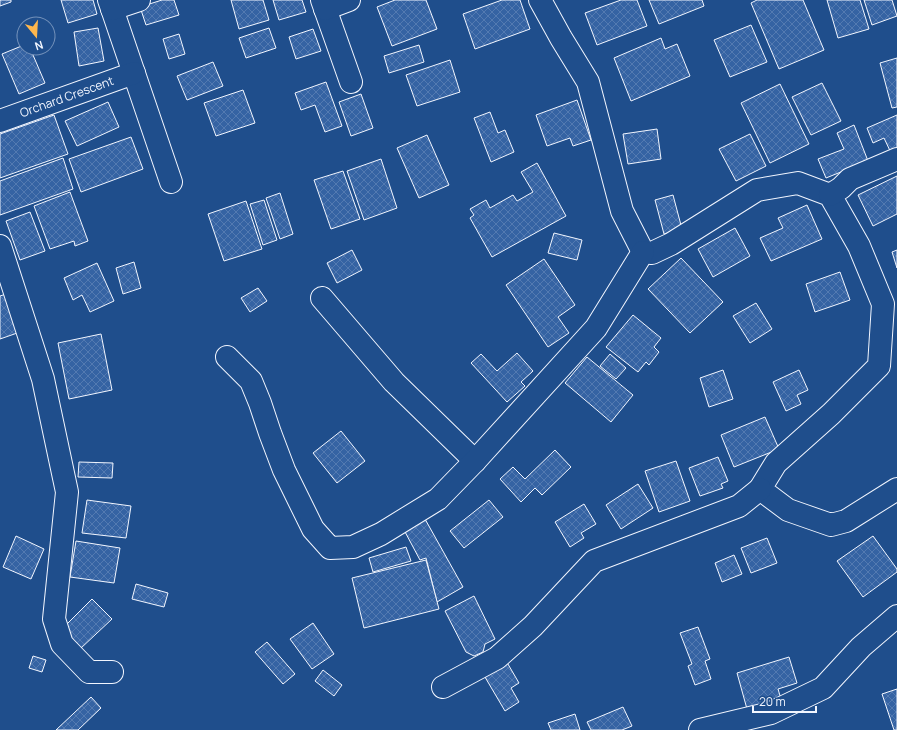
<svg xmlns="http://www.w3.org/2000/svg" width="897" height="730" viewBox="0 0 897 730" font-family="Manrope,sans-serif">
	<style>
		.building { fill: url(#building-cross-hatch); stroke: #f2f6ff }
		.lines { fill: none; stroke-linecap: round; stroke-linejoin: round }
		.minor-casing { stroke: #f2f6ff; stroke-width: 24 }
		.minor { stroke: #1f4e8c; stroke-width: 22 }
		.labels { text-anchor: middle; stroke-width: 3; stroke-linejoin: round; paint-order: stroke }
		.street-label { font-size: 12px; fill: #f2f6ff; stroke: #1f4e8c }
	</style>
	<defs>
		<pattern id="building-cross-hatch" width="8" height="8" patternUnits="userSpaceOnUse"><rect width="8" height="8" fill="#3563a3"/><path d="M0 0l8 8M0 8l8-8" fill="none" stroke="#537ab1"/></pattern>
	</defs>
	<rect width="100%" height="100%" fill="#1f4e8c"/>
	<g class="building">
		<path d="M0,0H11V2L0,6Z"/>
		<path d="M61,0H93L97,14L68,23Z"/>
		<path d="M162,0H174L179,15L146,25L140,7Z"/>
		<path d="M231,0H263L269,20L239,29Z"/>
		<path d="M273,0H302L306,12L279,20Z"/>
		<path d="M395,0H426L437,29L392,46L377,7Z"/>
		<path d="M502,0H520L530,29L475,49L463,14Z"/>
		<path d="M621,0H637L647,26L597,45L585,13Z"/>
		<path d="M649,0H702L704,6L659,24Z"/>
		<path d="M757,0H803L824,50L779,69L751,3Z"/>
		<path d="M827,0H860L869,29L838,38Z"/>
		<path d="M864,0H892L897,16L872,25Z"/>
		<path d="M751,25L767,62L730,77L714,40Z"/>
		<path d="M98,28L104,61L79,66L74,32Z"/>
		<path d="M269,28L276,48L246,58L239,38Z"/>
		<path d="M313,29L321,51L296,59L289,37Z"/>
		<path d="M179,34L185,54L169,59L163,39Z"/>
		<path d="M661,38L665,49L677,44L690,76L631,101L614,58Z"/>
		<path d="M24,45V48H30L45,83L19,94L2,54Z"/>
		<path d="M419,45L424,62L389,73L384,56Z"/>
		<path d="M897,58V107L892,108L880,63Z"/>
		<path d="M450,60L460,92L417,106L406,75Z"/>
		<path d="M213,62L223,86L187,100L177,76Z"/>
		<path d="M326,82L342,126L325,132L315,105L301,110L295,93Z"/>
		<path d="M822,83L841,121L811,135L792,97Z"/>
		<path d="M780,84L809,144L770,163L741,103Z"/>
		<path d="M243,90L255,123L216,136L204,103Z"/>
		<path d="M361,94L373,128L351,136L339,102Z"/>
		<path d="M577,100L591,140L573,146L570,138L547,146L536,115Z"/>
		<path d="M108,102L119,127L77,146L65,121Z"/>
		<path d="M490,112L498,133L505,130L514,152L491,162L474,118Z"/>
		<path d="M54,115L68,154L0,178V134Z"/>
		<path d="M897,115V152L892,155L884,138L873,143L867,128Z"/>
		<path d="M854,125L868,161L826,178L818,159L844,149L837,133Z"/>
		<path d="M657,129L661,159L628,164L623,134Z"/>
		<path d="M750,134L766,166L736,181L719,149Z"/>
		<path d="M427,135L449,185L419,198L397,148Z"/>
		<path d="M131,137L143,169L81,192L69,159Z"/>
		<path d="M63,158L73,189L0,215V181Z"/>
		<path d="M381,159L397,208L364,220L347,171Z"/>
		<path d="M537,163L566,216L492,257L470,218L474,215L470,209L486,200L490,208L513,195L517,201L533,192L521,172Z"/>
		<path d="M343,171L360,219L331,229L314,180Z"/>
		<path d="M897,176V214L873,226L858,195Z"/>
		<path d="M70,192L88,241L75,246L74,241L50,249L34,206Z"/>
		<path d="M280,193L293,234L280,239L266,198Z"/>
		<path d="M673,195L682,229L664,234L655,200Z"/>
		<path d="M264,200L277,240L263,245L250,204Z"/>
		<path d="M246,201L262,249L224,261L208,214Z"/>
		<path d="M807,205L822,239L771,261L760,238L783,228L778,218Z"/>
		<path d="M30,212L45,251L20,260L6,221Z"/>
		<path d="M735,228L750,256L713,277L698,249Z"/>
		<path d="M554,233L582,240L577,260L548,253Z"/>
		<path d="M352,250L362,270L337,283L327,263Z"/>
		<path d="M897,250V268L892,252Z"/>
		<path d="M681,258L723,302L690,333L648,289Z"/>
		<path d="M544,259L575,305L558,317L569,333L548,347L506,285Z"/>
		<path d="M134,262L141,288L123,294L116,268Z"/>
		<path d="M97,263L114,301L90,312L82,295L73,300L64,278Z"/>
		<path d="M840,272L850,300L815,312L806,284Z"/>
		<path d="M258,288L267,301L250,312L241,298Z"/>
		<path d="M9,293L23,331L0,339V296Z"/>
		<path d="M756,303L772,329L750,343L733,316Z"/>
		<path d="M633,315L661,338L654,347L659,352L649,365L646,362L638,372L606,347Z"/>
		<path d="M101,334L112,390L69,399L58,343Z"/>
		<path d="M517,353L533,371L521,382L525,386L507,402L471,363L481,354L497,371Z"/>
		<path d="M610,354L626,368L616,379L600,366Z"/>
		<path d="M587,357L633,395L611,422L565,383Z"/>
		<path d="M723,370L733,399L709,407L700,378Z"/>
		<path d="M799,370L808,390L797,395L801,404L786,411L773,382Z"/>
		<path d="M765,417L779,449L734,467L721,435Z"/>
		<path d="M341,431L365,461L337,483L313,453Z"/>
		<path d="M555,450L571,467L542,495L535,488L521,502L500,479L513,467L525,479Z"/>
		<path d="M718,457L728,481L721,484L723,488L700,496L689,468Z"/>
		<path d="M676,461L690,501L659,512L645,471Z"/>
		<path d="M79,462L113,463L112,478L78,477Z"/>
		<path d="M638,484L653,508L621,529L606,505Z"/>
		<path d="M87,500L131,506L126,538L82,533Z"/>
		<path d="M489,500L503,517L464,548L450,531Z"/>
		<path d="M584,504L596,524L581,533L584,538L570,547L555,522Z"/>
		<path d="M425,519L463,587L437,602L426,558L420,560L404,530Z"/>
		<path d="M16,536L44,549L31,579L3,567Z"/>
		<path d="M873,536L897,569V572L863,597L837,561Z"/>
		<path d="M767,538L777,563L751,573L741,548Z"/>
		<path d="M76,541L120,548L114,583L70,577Z"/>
		<path d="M406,547L411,561L373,572L369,558Z"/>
		<path d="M734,555L742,574L722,582L715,563Z"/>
		<path d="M426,560L439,609L364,628L352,578Z"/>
		<path d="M136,584L168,593L164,607L132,599Z"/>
		<path d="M474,596L495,639L485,644L483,652L474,656L466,652L445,611Z"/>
		<path d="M92,599L112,619L80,649L61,630Z"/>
		<path d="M313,623L334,654L312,669L290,639Z"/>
		<path d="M698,627L710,659L705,661L711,679L695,685L688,666L692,664L680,633Z"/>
		<path d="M267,642L295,674L283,684L255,652Z"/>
		<path d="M33,656L46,660L42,672L29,668Z"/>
		<path d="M789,657L797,683L778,689L781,699L747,709L737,673Z"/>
		<path d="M505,659L519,683L511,688L519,702L505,711L482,672Z"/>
		<path d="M323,670L342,685L334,696L315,681Z"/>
		<path d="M897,689V730H894L882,694Z"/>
		<path d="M91,697L101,708L78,730H56Z"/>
		<path d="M623,707L632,726L622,730H591L587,722Z"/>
		<path d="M575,714L580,730H551L548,723Z"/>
	</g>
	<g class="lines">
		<g class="minor-casing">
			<g id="minor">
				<path d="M109,0L171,182"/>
				<path d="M322,0L351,82"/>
				<path d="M540,0L561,38L588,82L622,211L643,252L652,253L671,244L757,190L798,183L830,195L859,246L883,304L879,366L831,414L776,463L760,489L788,510L831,525L846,521L897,489"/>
				<path d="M112,9L139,0"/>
				<path d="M325,9L349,0"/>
				<path id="s1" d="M0,121L134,73"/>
				<path d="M830,195L841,188L850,179L897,159"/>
				<path d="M0,246L43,379L67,492L54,619L62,644L89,672H112"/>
				<path d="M322,298L394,382L475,461"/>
				<path d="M227,357L251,381L260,403L270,433L284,470L313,529L330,548L353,547L381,534L438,499L475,461L596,328L643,252"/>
				<path d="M443,687L497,658L533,626L594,561L739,506L760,489"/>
				<path d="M700,730L771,713L823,688L861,647L897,616"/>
			</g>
		</g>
		<use href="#minor" class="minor"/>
	</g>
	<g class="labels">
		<g class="street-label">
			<text dy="4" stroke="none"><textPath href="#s1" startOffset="71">Orchard Crescent</textPath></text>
		</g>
	</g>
	<g transform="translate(36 36) rotate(162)"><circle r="19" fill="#1f4e8c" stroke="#7391ba"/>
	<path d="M0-3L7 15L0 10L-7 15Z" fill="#ffb74d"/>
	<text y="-6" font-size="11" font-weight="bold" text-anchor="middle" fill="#f2f6ff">N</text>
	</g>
	<path d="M753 706v6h63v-6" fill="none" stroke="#f2f6ff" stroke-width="2"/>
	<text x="759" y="706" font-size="12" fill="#f2f6ff" stroke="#1f4e8c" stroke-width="3" paint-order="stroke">20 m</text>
</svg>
